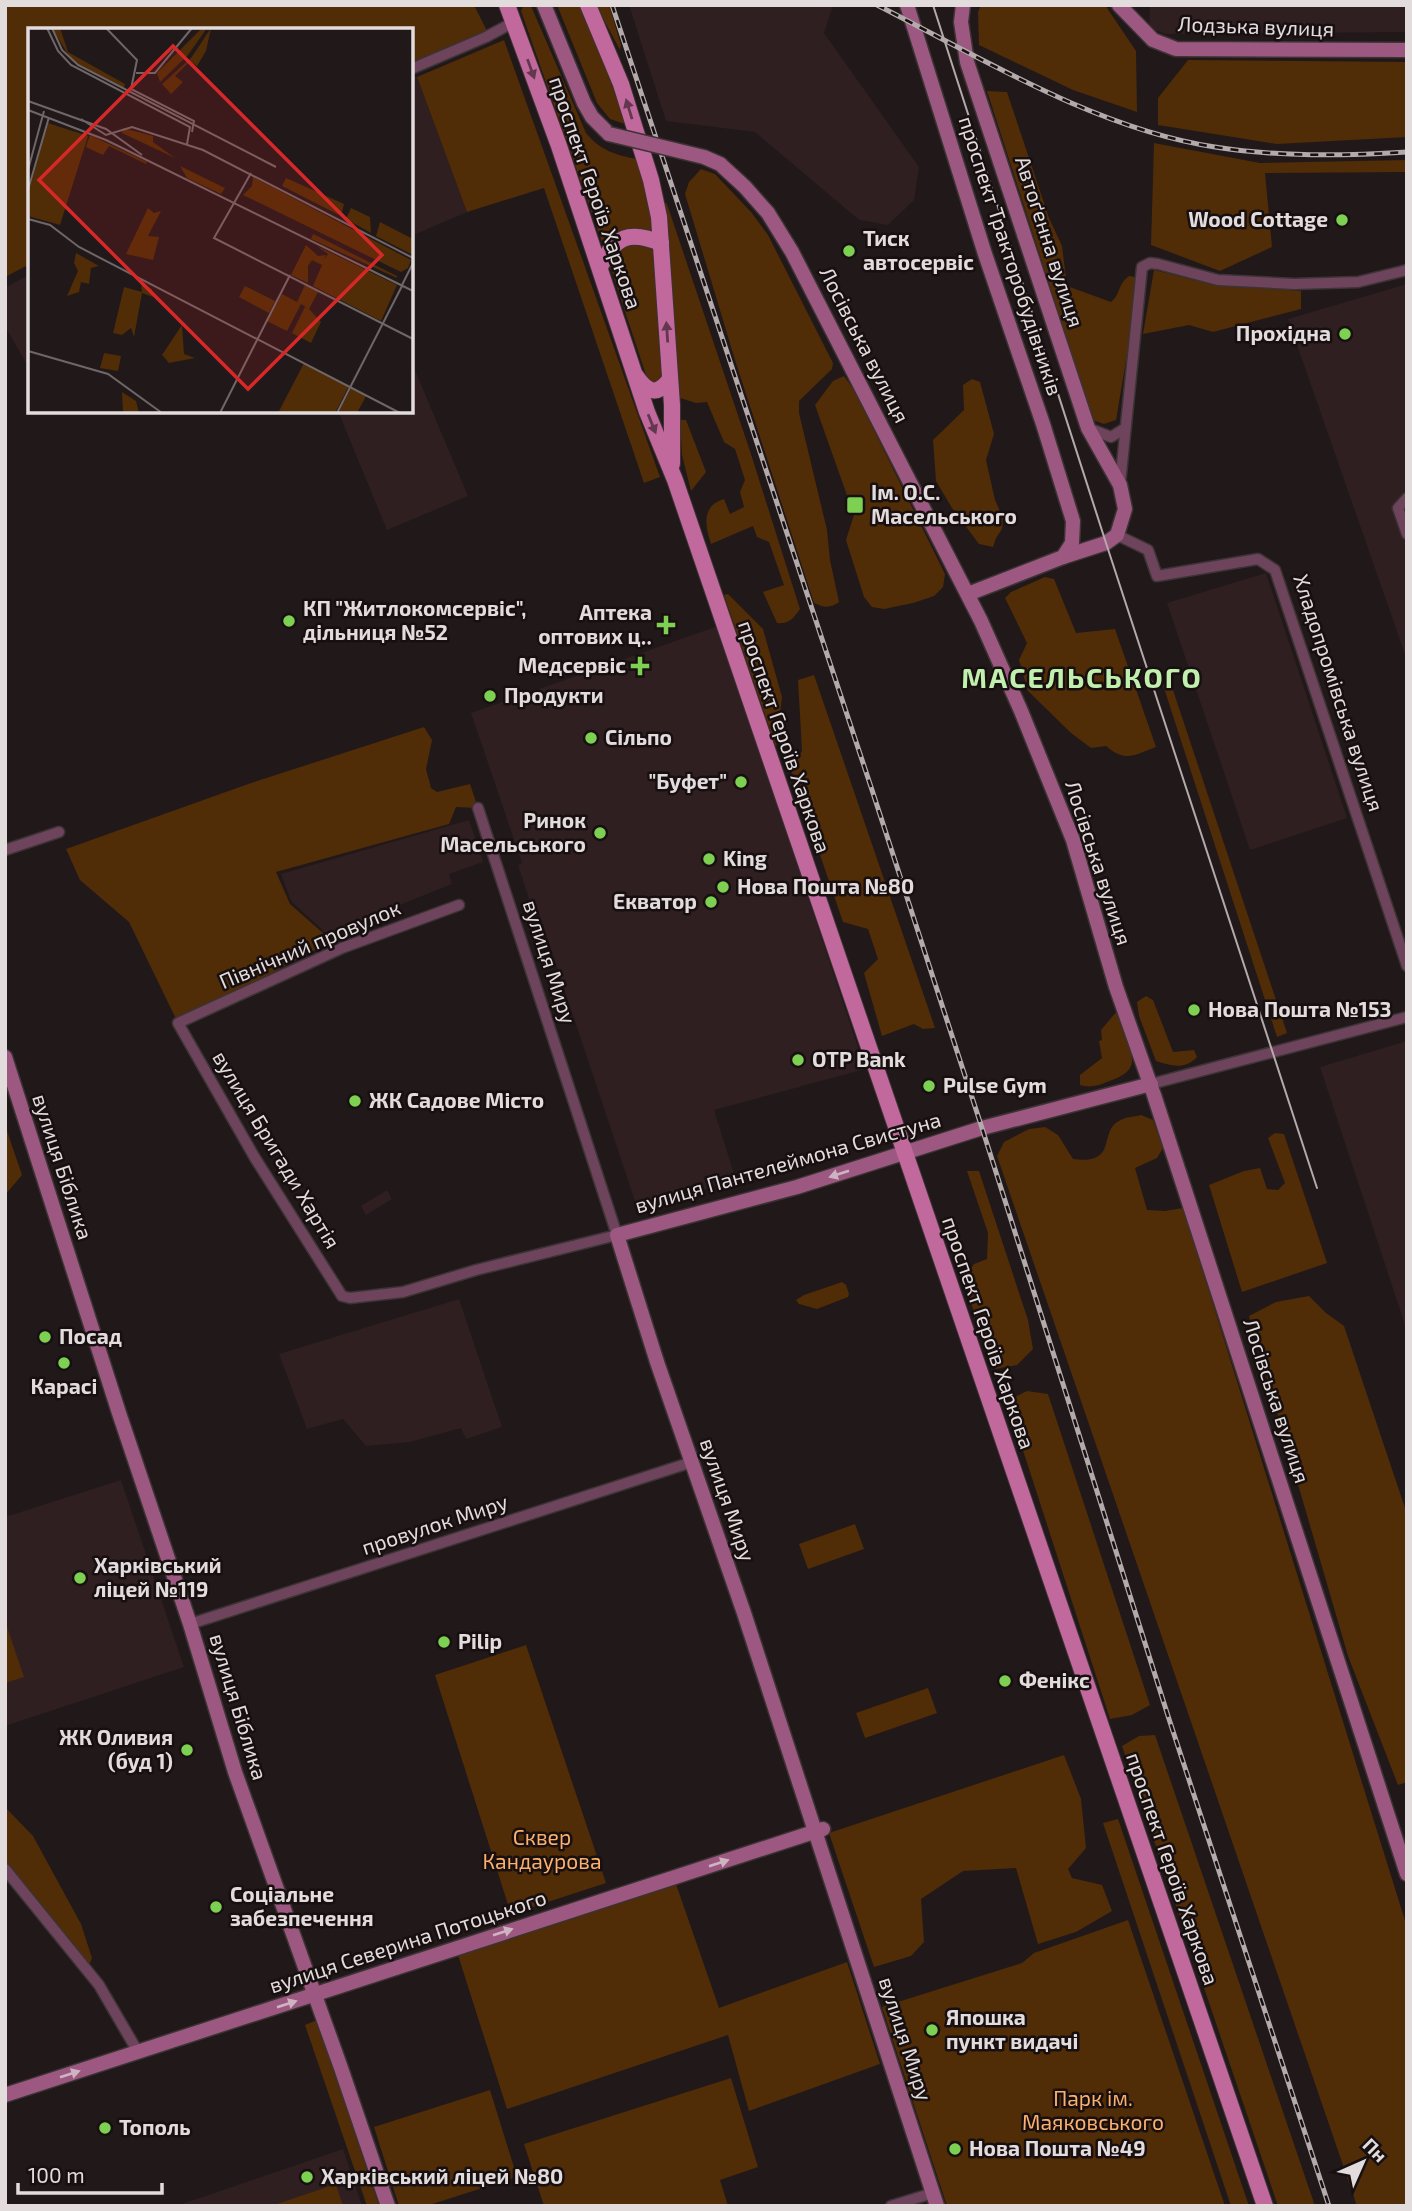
<svg xmlns="http://www.w3.org/2000/svg" width="1412" height="2211" viewBox="0 0 1412 2211" font-family="'Exo 2',sans-serif">
	<style>
		.built { fill: #2f1f21 }
		.green { fill: #502c07 }
		.lines { fill: none; stroke-linecap: round; stroke-linejoin: round }
		.street-casing { stroke: #3c3334; stroke-width: 13 }
		.secondary-casing { stroke: #3c3334; stroke-width: 17 }
		.primary-casing { stroke: #3c3334; stroke-width: 18 }
		.street { stroke: #6e435c; stroke-width: 10 }
		.secondary { stroke: #9c5881; stroke-width: 14 }
		.primary { stroke: #c1689d; stroke-width: 16 }
		.tram { stroke: #b2aaab; stroke-width: 2 }
		.rail-casing { stroke: #b2aaab; stroke-width: 5 }
		.rail { stroke: #170f10; stroke-width: 2.5; stroke-dasharray: 8; stroke-linecap: butt }
		.secondary-bridge-casing { stroke: #3c3334; stroke-width: 17; stroke-linecap: butt }
		.secondary-bridge { stroke: #9c5881; stroke-width: 14 }
		.oneway { fill: #63374f }
		.oneway2 { fill: #ceb4c1 }
		.poi-dot { fill: #7ed053; stroke: #170f10; stroke-width: 2.5 }
		.labels { text-anchor: middle; stroke-width: 5; stroke-linejoin: round; paint-order: stroke }
		.street-label { font-size: 21px; fill: #e3dcdd; stroke: #170f10 }
		.poi-label { font-size: 21px; font-weight: bold; fill: #e3dcdd; stroke: #170f10; text-anchor: start }
		.park-label { font-size: 21px; fill: #fdaf6c; stroke: #170f10 }
		.district-label { font-size: 28px; font-weight: bold; letter-spacing: 2px; fill: #c1efad; stroke: #170f10 }
		.inset-road { fill: none; stroke: #6f6667; stroke-width: 2 }
		.view { fill: #d62828; fill-opacity: 0.15; stroke: #d62828; stroke-width: 3.5 }
		.inset-edge { fill: none; stroke: #e3dcdd; stroke-width: 3.5 }
	</style>
	<rect width="100%" height="100%" fill="#211819"/>
	<g class="built">
		<path d="M629,5H833L824,33L919,167L914,200L888,225L859,220L755,132L666,121Z"/>
		<path d="M1150,5H1407V32L1166,34L1149,28Z"/>
		<path d="M411,74L417,77L467,212L411,236Z"/>
		<path d="M30,274V370L5,326V288Z"/>
		<path d="M1407,284V660L1288,319Z"/>
		<path d="M411,368H414L468,496L387,530L338,411H411Z"/>
		<path d="M1266,573L1347,818L1250,850L1167,603Z"/>
		<path d="M718,626L865,1069L714,1110L736,1180L638,1210L537,907L532,908L518,865L522,863L471,713Z"/>
		<path d="M469,820L483,862L449,874L452,884L327,934L291,901L281,874Z"/>
		<path d="M1407,1041V1331L1320,1067Z"/>
		<path d="M387,1190L392,1199L366,1215L361,1206Z"/>
		<path d="M459,1299L502,1427L466,1439L461,1428L410,1442L366,1446L343,1419L307,1429L279,1354Z"/>
		<path d="M121,1480L184,1667L5,1726V1517Z"/>
		<path d="M343,2149L362,2206L179,2205Z"/>
	</g>
	<g class="green">
		<path d="M5,5H474L488,33L411,68V30H30V264L5,277Z"/>
		<path d="M524,5L531,6L586,133C600,150 615,155 637,159L645,181L654,231C634,227 619,232 602,242L521,11Z"/>
		<path d="M557,5H582L628,125L610,119L597,103Z"/>
		<path d="M596,5H609L621,45L620,50Z"/>
		<path d="M981,5H1105L1136,51L1137,112L1073,90L979,45L978,12Z"/>
		<path d="M504,40L660,477L644,483L544,188L467,212L417,77Z"/>
		<path d="M1188,60L1407,62V137L1277,144L1158,125V98Z"/>
		<path d="M987,91L1007,92L1049,218L1062,246L1067,286L1111,302C1121,294 1117,285 1129,276L1135,277L1139,284L1116,420L1104,424L1093,420Z"/>
		<path d="M1154,143L1260,163L1407,160V172L1265,173L1272,247L1220,271L1151,245Z"/>
		<path d="M701,169L715,174L751,212L768,235L833,363L832,369L799,401V413L827,530L830,560L839,602C831,608 824,608 814,603L735,360L685,194L689,182Z"/>
		<path d="M664,202L667,204L750,451L800,609C793,619 789,624 777,623L763,592L784,585L769,542L757,537L753,526L711,544C705,526 701,506 724,499L730,514L744,507L740,492L745,480L735,449L724,442L707,402L696,403L677,397L663,206Z"/>
		<path d="M641,244L656,251L665,379L660,385L648,381L609,263L624,245Z"/>
		<path d="M1154,270L1214,285L1301,291V309L1213,332L1189,325L1143,334Z"/>
		<path d="M844,376L854,390L945,574L943,587L934,596L913,603L884,609L872,607L864,597L846,540L854,515L815,405L833,381Z"/>
		<path d="M972,379L980,382L994,434L986,460L995,500L1003,518L1002,529L996,538L993,547L979,544L952,508L936,481L933,440L964,410L963,385Z"/>
		<path d="M680,420H686L706,472L691,491L682,455Z"/>
		<path d="M1045,577L1054,579L1076,633L1115,629L1156,747C1134,755 1126,763 1106,746L1091,748L1071,733L1028,691L1019,660L1027,643L1005,598L1011,592Z"/>
		<path d="M728,594L763,629L782,697L776,747L724,595Z"/>
		<path d="M814,675L935,1028L923,1029L914,1024L882,1036L864,973L878,959L868,929L843,922L791,770L802,751L798,680Z"/>
		<path d="M1171,684L1287,1033L1277,1037L1163,685Z"/>
		<path d="M424,727L432,740L426,769L431,788L437,792L470,784L478,808L456,807L449,824L276,872L290,904L332,941L178,1023L129,922L80,880L66,849L251,783Z"/>
		<path d="M1146,996L1153,1000L1173,1052L1194,1050L1197,1057C1185,1070 1171,1066 1156,1061L1139,1016L1137,1002Z"/>
		<path d="M1117,1011C1121,1023 1136,1056 1131,1066C1127,1075 1115,1079 1107,1082C1098,1086 1089,1088 1080,1085V1075L1102,1058L1099,1041L1102,1040L1101,1030Z"/>
		<path d="M1141,1115L1153,1120L1163,1148L1157,1158L1135,1168L1147,1210L1165,1211L1183,1208L1407,1927V2206H1357L997,1156L1004,1142L1029,1129L1045,1127L1058,1135L1073,1159C1119,1165 1098,1132 1119,1121C1124,1117 1134,1117 1141,1115Z"/>
		<path d="M5,1125L22,1175L5,1195Z"/>
		<path d="M1275,1133L1284,1134L1327,1263L1242,1292L1209,1185L1244,1171L1260,1168L1267,1189L1278,1190L1285,1183L1268,1138Z"/>
		<path d="M967,1171H979L1028,1320L1033,1349L1017,1365L995,1369L963,1281L974,1264L987,1259L988,1233Z"/>
		<path d="M842,1282L846,1285L849,1294L848,1297L817,1309L799,1304L796,1300L804,1295Z"/>
		<path d="M1309,1296L1326,1313L1344,1326L1407,1514V1782L1398,1785L1348,1656L1249,1316L1276,1302Z"/>
		<path d="M1027,1391L1048,1394L1150,1705L1132,1715L1110,1719L1007,1401Z"/>
		<path d="M855,1524L864,1549L808,1569L799,1544Z"/>
		<path d="M5,1621L24,1677L5,1683Z"/>
		<path d="M526,1645L606,1883L511,1914L435,1675Z"/>
		<path d="M928,1688L937,1713L865,1738L856,1713Z"/>
		<path d="M1155,1735L1315,2206H1278L1122,1746L1139,1736Z"/>
		<path d="M1064,1755L1081,1799L1086,1848L1068,1869L1072,1878L1102,1885L1112,1911L1076,1932L1038,1944L1016,1868L963,1871L921,1899L924,1942L911,1956L874,1967L829,1833Z"/>
		<path d="M5,1807L33,1836L81,1924L92,1958L87,1970L5,1869Z"/>
		<path d="M1118,1819L1249,2206H1231L1103,1823Z"/>
		<path d="M676,1884L719,2008L847,1962L880,2064L749,2111L728,2035L507,2109L457,1952Z"/>
		<path d="M1128,1920L1225,2206H947L882,2007L1022,1963L1034,1953Z"/>
		<path d="M317,2020L379,2206H367L305,2025Z"/>
		<path d="M731,2078L758,2167L720,2180L728,2206H544L524,2144Z"/>
		<path d="M490,2090L517,2177L426,2206H399L374,2127Z"/>
		<path d="M336,2184L343,2206H277V2204Z"/>
	</g>
	<g class="lines">
		<g class="street-casing">
			<g id="street">
				<path d="M411,69L486,37L514,22"/>
				<path d="M1088,428L1111,437L1124,429"/>
				<path d="M1120,484L1142,267L1150,263L1158,264L1218,280L1294,284L1358,282L1407,270"/>
				<path d="M1407,498L1398,508L1407,534"/>
				<path d="M1117,535L1148,550L1157,576L1258,559L1275,570L1407,966"/>
				<path d="M5,850L59,832"/>
				<path d="M459,905L342,948L178,1023L255,1158L342,1296L350,1298L403,1292L476,1270L617,1235L478,808"/>
				<path d="M1151,1084L1407,1017"/>
				<path d="M190,1624L692,1462"/>
				<path d="M5,1869L99,1985L138,2052"/>
				<path d="M891,2206L933,2193"/>
			</g>
		</g>
		<g class="secondary-casing">
			<g id="secondary">
				<path d="M544,5L584,103L592,117L609,134"/>
				<path d="M907,5L985,254L1043,424L1073,521L1072,543L1063,557L968,594"/>
				<path d="M963,5L961,22L967,62L1088,428L1120,485L1125,509L1117,535L1106,543L1063,557"/>
				<path d="M1119,5L1153,40L1176,49L1407,50"/>
				<path d="M720,164L745,187L768,213L792,252L981,621L1021,711L1073,840L1116,987L1154,1095L1407,1874"/>
				<path d="M5,1057L119,1413L190,1624L235,1772L341,2068L388,2206"/>
				<path d="M5,2095L823,1829"/>
				<path d="M937,2206L744,1613L657,1362L617,1235L797,1187L982,1128L1151,1084"/>
			</g>
		</g>
		<g class="primary-casing">
			<g id="primary">
				<path d="M507,5L559,146L647,412L675,480L1265,2206"/>
				<path d="M588,5L621,84L651,180L659,217L672,405V464"/>
				<path d="M600,267C615,236 629,230 661,243"/>
				<path d="M636,376C647,392 657,397 670,379"/>
			</g>
		</g>
		<use href="#street" class="street"/>
		<use href="#secondary" class="secondary"/>
		<use href="#primary" class="primary"/>
		<path class="tram" d="M933,5L1106,543L1317,1188"/>
		<g class="rail-casing">
			<g id="rail">
				<path d="M612,5L872,790L982,1128L1169,1719L1329,2206"/>
				<path d="M877,5C983,59 1097,129 1215,147C1279,157 1343,156 1407,152"/>
			</g>
		</g>
		<use href="#rail" class="rail"/>
		<g class="secondary-bridge-casing">
			<path id="secondary-bridge" d="M609,134L704,157L720,164"/>
		</g>
		<use href="#secondary-bridge" class="secondary-bridge"/>
	</g>
	<defs><path id="oneway-solid" d="M-6-.8H1V-3.2L6.5 0L1 3.2V.8H-6Z" transform="scale(1.75)"/></defs>
	<g class="oneway">
		<use href="#oneway-solid" transform="translate(531 69) rotate(70)"/>
		<use href="#oneway-solid" transform="translate(629 109) rotate(-107)"/>
		<use href="#oneway-solid" transform="translate(667 332) rotate(-94)"/>
		<use href="#oneway-solid" transform="translate(652 424) rotate(68)"/>
	</g>
	<g class="oneway2">
		<use href="#oneway-solid" transform="translate(839 1174) rotate(162)"/>
		<use href="#oneway-solid" transform="translate(719 1863) rotate(-18)"/>
		<use href="#oneway-solid" transform="translate(503 1932) rotate(-18)"/>
		<use href="#oneway-solid" transform="translate(287 2004) rotate(-18)"/>
		<use href="#oneway-solid" transform="translate(70 2074) rotate(-18)"/>
	</g>
	<g class="poi-dot">
		<circle cx="1342" cy="220" r="7"/>
		<circle cx="849" cy="251" r="7"/>
		<circle cx="1345" cy="334" r="7"/>
		<rect x="846" y="496" width="18" height="18" rx="3.5"/>
		<circle cx="289" cy="621" r="7"/>
		<path d="M662.5 614.5h7v7h7v7h-7v7h-7v-7h-7v-7h7z"/>
		<path d="M636.5 655.5h7v7h7v7h-7v7h-7v-7h-7v-7h7z"/>
		<circle cx="490" cy="696" r="7"/>
		<circle cx="591" cy="738" r="7"/>
		<circle cx="741" cy="782" r="7"/>
		<circle cx="600" cy="833" r="7"/>
		<circle cx="709" cy="859" r="7"/>
		<circle cx="723" cy="887" r="7"/>
		<circle cx="711" cy="902" r="7"/>
		<circle cx="1194" cy="1010" r="7"/>
		<circle cx="798" cy="1060" r="7"/>
		<circle cx="929" cy="1086" r="7"/>
		<circle cx="355" cy="1101" r="7"/>
		<circle cx="45" cy="1337" r="7"/>
		<circle cx="64" cy="1363" r="7"/>
		<circle cx="80" cy="1578" r="7"/>
		<circle cx="444" cy="1642" r="7"/>
		<circle cx="1005" cy="1681" r="7"/>
		<circle cx="187" cy="1750" r="7"/>
		<circle cx="216" cy="1907" r="7"/>
		<circle cx="932" cy="2030" r="7"/>
		<circle cx="105" cy="2128" r="7"/>
		<circle cx="955" cy="2149" r="7"/>
		<circle cx="307" cy="2177" r="7"/>
	</g>
	<g class="labels">
		<g class="street-label">
			<text transform="translate(1256 27) rotate(2)" y="7">Лодзька вулиця</text>
			<text transform="translate(595 193) rotate(71)" y="7">проспект Героїв Харкова</text>
			<text transform="translate(1049 242) rotate(72)" y="7">Автоґенна вулиця</text>
			<text transform="translate(1010 256) rotate(72)" y="7">проспект Тракторобудівників</text>
			<text transform="translate(864 345) rotate(63)" y="7">Лосівська вулиця</text>
			<text transform="translate(1338 693) rotate(72)" y="7">Хладопромівська вулиця</text>
			<text transform="translate(784 737) rotate(71)" y="7">проспект Героїв Харкова</text>
			<text transform="translate(1098 863) rotate(72)" y="7">Лосівська вулиця</text>
			<text transform="translate(310 945) rotate(-23)" y="7">Північний провулок</text>
			<text transform="translate(549 962) rotate(72)" y="7">вулиця Миру</text>
			<text transform="translate(276 1150) rotate(59)" y="7">вулиця Бригади Хартія</text>
			<text transform="translate(788 1163) rotate(-16)" y="7">вулиця Пантелеймона Свистуна</text>
			<text transform="translate(62 1167) rotate(72)" y="7">вулиця Біблика</text>
			<text transform="translate(988 1333) rotate(71)" y="7">проспект Героїв Харкова</text>
			<text transform="translate(1276 1401) rotate(72)" y="7">Лосівська вулиця</text>
			<text transform="translate(727 1500) rotate(71)" y="7">вулиця Миру</text>
			<text transform="translate(435 1525) rotate(-18)" y="7">провулок Миру</text>
			<text transform="translate(238 1707) rotate(73)" y="7">вулиця Біблика</text>
			<text transform="translate(1172 1869) rotate(71)" y="7">проспект Героїв Харкова</text>
			<text transform="translate(408 1942) rotate(-18)" y="7">вулиця Северина Потоцького</text>
			<text transform="translate(905 2039) rotate(72)" y="7">вулиця Миру</text>
		</g>
		<g class="poi-label">
			<text x="1328" y="227" text-anchor="end">Wood Cottage</text>
			<text x="863" y="246">Тиск<tspan x="863" dy="24">автосервіс</tspan></text>
			<text x="1331" y="341" text-anchor="end">Прохідна</text>
			<text x="871" y="500">Ім. О.С.<tspan x="871" dy="24">Масельського</tspan></text>
			<text x="303" y="616">КП "Житлокомсервіс",<tspan x="303" dy="24">дільниця №52</tspan></text>
			<text x="652" y="620" text-anchor="end">Аптека<tspan x="652" dy="24">оптових ц‥</tspan></text>
			<text x="626" y="673" text-anchor="end">Медсервіс</text>
			<text x="504" y="703">Продукти</text>
			<text x="605" y="745">Сільпо</text>
			<text x="727" y="789" text-anchor="end">"Буфет"</text>
			<text x="586" y="828" text-anchor="end">Ринок<tspan x="586" dy="24">Масельського</tspan></text>
			<text x="723" y="866">King</text>
			<text x="737" y="894">Нова Пошта №80</text>
			<text x="697" y="909" text-anchor="end">Екватор</text>
			<text x="1208" y="1017">Нова Пошта №153</text>
			<text x="812" y="1067">OTP Bank</text>
			<text x="943" y="1093">Pulse Gym</text>
			<text x="369" y="1108">ЖК Садове Місто</text>
			<text x="59" y="1344">Посад</text>
			<text x="64" y="1394" text-anchor="middle">Карасі</text>
			<text x="94" y="1573">Харківський<tspan x="94" dy="24">ліцей №119</tspan></text>
			<text x="458" y="1649">Pilip</text>
			<text x="1019" y="1688">Фенікс</text>
			<text x="173" y="1745" text-anchor="end">ЖК Оливия<tspan x="173" dy="24">(буд 1)</tspan></text>
			<text x="230" y="1902">Соціальне<tspan x="230" dy="24">забезпечення</tspan></text>
			<text x="946" y="2025">Япошка<tspan x="946" dy="24">пункт видачі</tspan></text>
			<text x="119" y="2135">Тополь</text>
			<text x="969" y="2156">Нова Пошта №49</text>
			<text x="321" y="2184">Харківський ліцей №80</text>
		</g>
		<g class="park-label">
			<text x="542" y="1845">Сквер<tspan x="542" dy="24">Кандаурова</tspan></text>
			<text x="1093" y="2106">Парк ім.<tspan x="1093" dy="24">Маяковського</tspan></text>
		</g>
		<g class="district-label">
			<text x="1082" y="688">МАСЕЛЬСЬКОГО</text>
		</g>
	</g>
	<g transform="translate(28 28)">
		<rect width="385" height="385" fill="#211819"/>
		<path d="M24,0H32L40,24L97,56L96,60L44,33ZM174,0H179L160,27L132,54L129,45ZM183,0L178,23L169,38L162,33L147,48L155,54L143,66L134,56L163,30ZM20,95L60,108L32,197L0,188V166ZM95,100L125,108V114L147,130L94,105ZM62,107L119,134L118,136L81,118L75,127L58,119ZM152,138L197,160L193,166L178,159L159,150ZM225,149L383,232L380,240L373,244L215,167L224,158ZM258,150L316,176L313,188L254,158ZM120,180L126,185L133,183L120,208L131,209L125,232L98,226ZM323,180L342,189L343,205L318,191ZM352,194L385,211L383,226L348,208ZM285,206L369,248V250L283,211ZM278,217L290,228L298,227L296,232L300,226L289,218L369,257L353,293L285,258L294,237L284,232L280,238V255L263,247ZM48,225L71,238L63,240L61,256L53,254L51,264L39,268L50,243L46,235ZM113,255L124,261L125,269L114,265L106,309L103,300L94,307L85,305L96,259L114,264ZM277,257L290,264L281,281L293,294L283,315L264,305L277,279L281,281L273,276L259,303L239,293L254,266L269,274ZM217,258L247,273L241,285L211,269ZM154,297L156,326L167,330L141,335L134,327ZM76,325L93,328L90,343L72,340ZM276,335L321,358L307,385H250ZM324,359L338,368L329,385H315L311,383ZM94,364L108,373L111,385H95Z" fill="#502c07"/>
		<path class="inset-road" d="M19,0L30,23L43,37L162,99L159,116M24,0L34,22L50,37L248,139M78,0L109,32L103,61L166,93L164,104M108,45H127L164,0M0,73L78,101L114,127M0,82L78,112L385,263M53,91L78,107L104,99L175,122L385,230M0,142L16,83M0,162L21,89M206,175L186,210L385,311M206,175L223,145M0,191L22,197L51,219L372,385M374,257L385,235M0,323L80,346L134,385M192,385L262,247M309,385L374,258"/>
		<path class="view" d="M145,18L354,227L220,361L11,152Z"/>
		<rect width="385" height="385" class="inset-edge"/>
	</g>
	<rect width="1412" height="2211" fill="none" stroke="#e3dcdd" stroke-width="14"/>
	<g transform="translate(1363 2162) rotate(45)" stroke="#170f10" stroke-width="5" paint-order="stroke">
	<path d="M0-5L12 26L0 18L-12 26Z" fill="#e3dcdd"/>
	<text y="-10" font-size="19" font-weight="bold" text-anchor="middle" fill="#e3dcdd">Пн</text>
	</g>
	<path d="M18 2183v10h144v-10" fill="none" stroke="#e3dcdd" stroke-width="3.5"/>
	<text x="28" y="2183" font-size="21" fill="#e3dcdd" stroke="#170f10" stroke-width="5" paint-order="stroke">100 m</text>
</svg>
